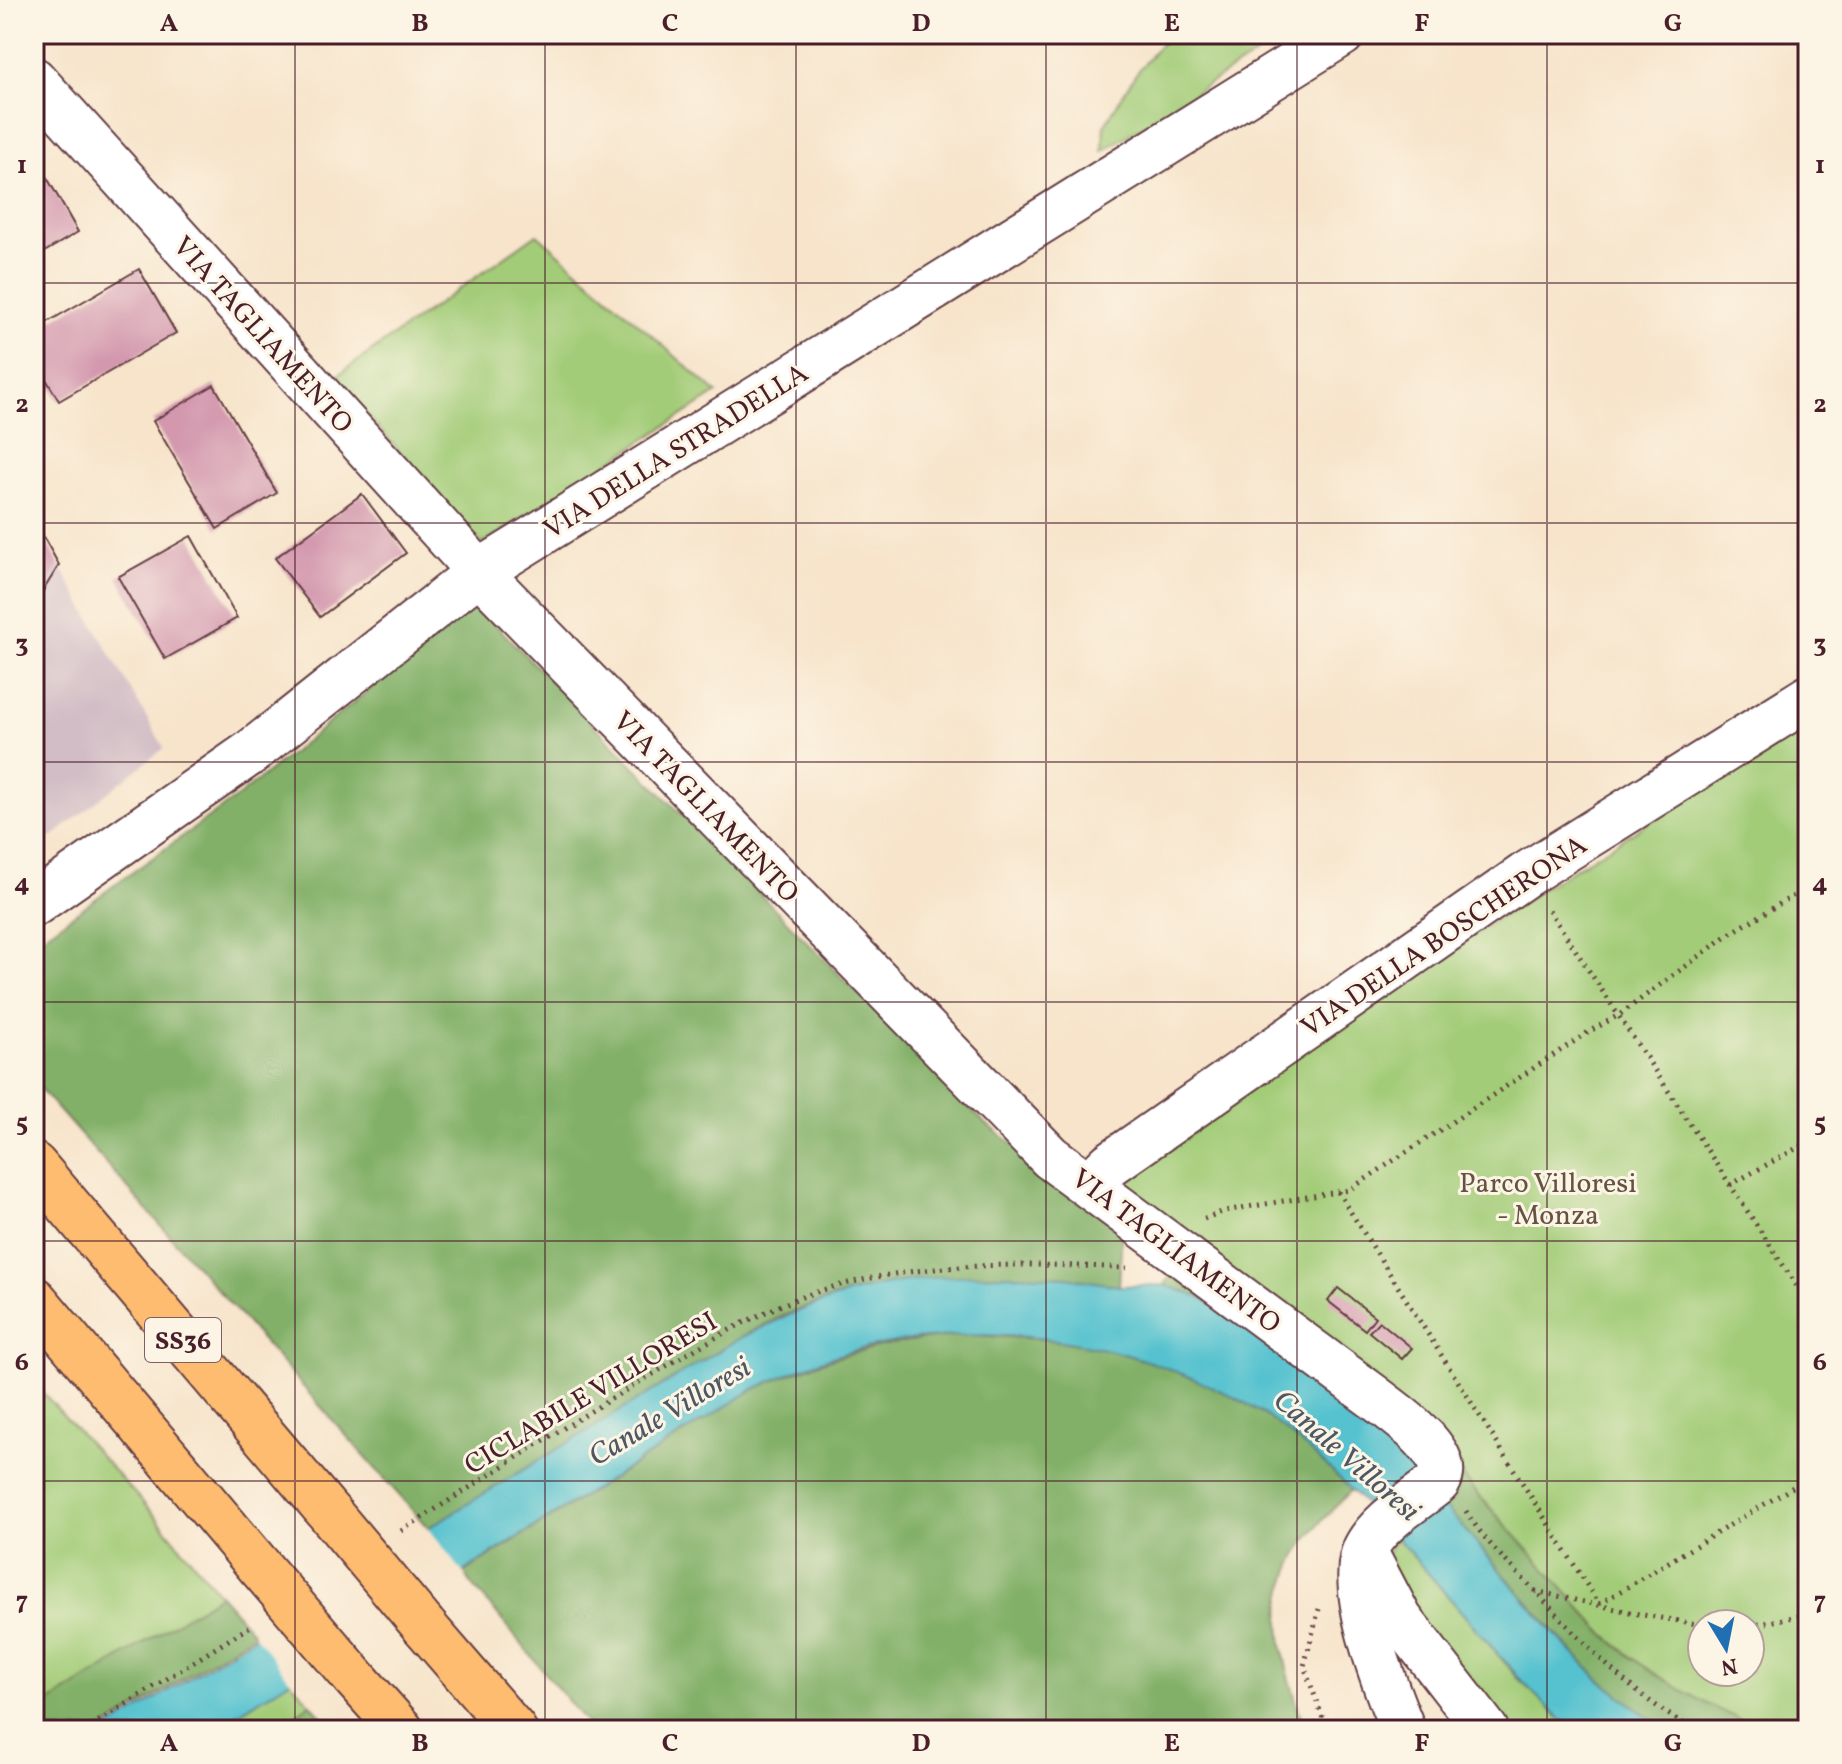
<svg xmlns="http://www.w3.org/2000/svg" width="1842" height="1764" viewBox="0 0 1842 1764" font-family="Vollkorn,serif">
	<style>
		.industrial { fill: #d2bdc6 }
		.green { fill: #a3cc78; stroke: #767652; stroke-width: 2; fill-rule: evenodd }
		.forest { fill: #82b068; stroke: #66684a; stroke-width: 2 }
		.water { fill: #56c2cf; stroke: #50707d; stroke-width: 2 }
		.pier { fill: #f7e4cb }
		.building { fill: #d398ae }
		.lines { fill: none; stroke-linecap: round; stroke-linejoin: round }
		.street-casing { stroke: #643d43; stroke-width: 48 }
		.highway-casing { stroke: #643d43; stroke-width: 48 }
		.path { stroke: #643d43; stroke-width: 5; stroke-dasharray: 2 6; stroke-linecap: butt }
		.street { stroke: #fff; stroke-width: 44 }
		.highway { stroke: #fdbc6f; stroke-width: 44 }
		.highway-bridge-casing { stroke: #643d43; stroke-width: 48; stroke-linecap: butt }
		.highway-bridge { stroke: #fdbc6f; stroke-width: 44 }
		.grid { fill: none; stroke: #4a1f2b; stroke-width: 2; stroke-opacity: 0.55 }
		.labels { text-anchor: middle; stroke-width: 6; stroke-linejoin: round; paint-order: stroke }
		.shield { fill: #fcf5e5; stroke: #7f5f63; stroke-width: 2 }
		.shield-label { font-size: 26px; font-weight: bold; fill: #4a1f2b }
		.street-label { font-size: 28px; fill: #4a1f2b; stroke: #fcf5e5 }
		.park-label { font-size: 28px; fill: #655342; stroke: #fcf5e5 }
		.water-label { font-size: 30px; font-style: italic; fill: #4e5864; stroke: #fcf5e5 }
		.neatline { fill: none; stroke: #4a1f2b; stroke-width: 3 }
		.grid-label { font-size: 26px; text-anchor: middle; font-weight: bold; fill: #4a1f2b }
	</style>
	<rect width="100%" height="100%" fill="#fcf5e5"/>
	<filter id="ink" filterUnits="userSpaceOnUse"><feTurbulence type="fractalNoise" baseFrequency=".0125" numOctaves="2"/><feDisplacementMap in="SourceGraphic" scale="16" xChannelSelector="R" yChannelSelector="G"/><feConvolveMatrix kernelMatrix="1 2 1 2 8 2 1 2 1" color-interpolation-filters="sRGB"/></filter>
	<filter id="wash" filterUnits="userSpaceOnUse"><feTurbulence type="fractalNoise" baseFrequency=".006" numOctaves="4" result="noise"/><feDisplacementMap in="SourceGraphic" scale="32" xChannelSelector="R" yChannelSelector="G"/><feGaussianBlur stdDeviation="1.8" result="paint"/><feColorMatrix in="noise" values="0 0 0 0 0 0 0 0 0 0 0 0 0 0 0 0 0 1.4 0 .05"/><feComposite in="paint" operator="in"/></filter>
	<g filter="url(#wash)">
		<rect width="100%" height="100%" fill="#f7e4cb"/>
		<path class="industrial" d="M34,520L164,748L34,851Z"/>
		<g class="green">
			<path d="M1159,34H1288L1103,151L1104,126L1135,75L1163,41Z"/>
			<path d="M537,234L717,393L482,544L334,378Z"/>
			<path d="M1808,724V1730H1763L1714,1708L1656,1677L1605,1635L1474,1490L1453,1462L1192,1239L1117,1178L1537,892ZM1702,1624H1750V1672H1702Z"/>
			<path d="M34,1383L157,1518L220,1595L34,1712Z"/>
			<path d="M1397,1536L1517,1677L1572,1730H1501L1378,1569Z"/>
			<path d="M290,1680L311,1704L274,1730H212Z"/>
		</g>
		<g class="forest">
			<path d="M475,604L984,1122L1089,1202L1122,1231L1119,1286C1007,1268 889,1270 783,1316C767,1323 751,1332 735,1341L428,1528L34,1082V943L240,795Z"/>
			<path d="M1192,1239L1453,1462L1474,1490L1605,1635C1652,1678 1706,1705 1763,1730H1671L1645,1715L1600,1680L1556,1634L1399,1454L1165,1285Z"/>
			<path d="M965,1335C998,1337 1031,1337 1063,1341C1131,1348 1212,1380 1268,1417C1299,1437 1325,1465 1352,1489C1337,1506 1319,1522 1306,1540C1261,1608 1284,1659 1305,1730H592L463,1573L752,1390C825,1357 885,1340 965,1335Z"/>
			<path d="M220,1595L254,1634L101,1730H34V1712Z"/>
			<path d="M311,1704L333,1730H274Z"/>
		</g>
		<path class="water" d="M1018,1275L1066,1277L1119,1286L1165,1285L1202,1298L1257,1334L1335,1395L1399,1454L1555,1634L1600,1680L1645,1715L1671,1730H1572C1553,1712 1533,1694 1516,1674C1437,1587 1367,1492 1273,1421C1247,1401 1217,1389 1187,1376C1085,1333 967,1324 860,1349C823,1358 787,1374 752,1390L212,1730H106L428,1528L735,1341C791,1312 850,1288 914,1280C948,1275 983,1275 1018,1275Z"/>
		<path class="pier" d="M425,1525L466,1576L293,1684L253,1633Z"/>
		<g id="blocks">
			<g class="building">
				<path d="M37,160L78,232L34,258V162Z"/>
				<path d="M139,269L176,333L59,401L34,359V330Z"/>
				<path d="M214,385L277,493L217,529L153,421Z"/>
				<path d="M362,494L406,553L320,617L275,558Z"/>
				<path d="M34,520L59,565L38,599L34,591Z"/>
				<path d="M191,536L237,618L165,659L118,577Z"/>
				<path d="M1338,1288L1375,1317L1365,1330L1328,1301Z"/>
				<path d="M1379,1321L1412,1348L1402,1359L1369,1332Z"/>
			</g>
		</g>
	</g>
	<g filter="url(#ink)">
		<use href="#blocks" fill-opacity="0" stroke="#643d43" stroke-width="2"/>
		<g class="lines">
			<g class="street-casing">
				<g id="street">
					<path d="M34,80L479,572L1050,1157L1374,1397C1394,1413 1455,1452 1438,1482C1415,1501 1379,1521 1365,1549C1346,1589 1387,1691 1403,1730"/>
					<path d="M34,904L250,753L479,572L1342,34"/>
					<path d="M1098,1190L1101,1173L1110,1164L1525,875L1808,698"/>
					<path d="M1369,1560L1400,1619L1486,1730"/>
				</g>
			</g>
			<g class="highway-casing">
				<g id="highway">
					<path d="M34,1165L331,1515"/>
					<path d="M34,1299L259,1566"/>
					<path d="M424,1626L514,1730"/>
					<path d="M354,1677L401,1730"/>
				</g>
			</g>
			<g class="path">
				<path d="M1549,910L1808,1303"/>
				<path d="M1730,1185L1808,1142"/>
				<path d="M1338,1192L1599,1604L1808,1478"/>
				<path d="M1204,1219L1224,1211L1349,1190L1590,1031L1619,1015L1731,933L1808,887"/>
				<path d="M1466,1511C1484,1541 1510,1565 1534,1590C1584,1643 1630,1695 1695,1730"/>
				<path d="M401,1531C484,1479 567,1424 653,1374C707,1342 765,1307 826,1289C923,1261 1028,1263 1127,1268"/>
				<path d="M1535,1591L1643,1615L1702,1625"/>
				<path d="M1319,1609L1304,1666L1327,1730"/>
				<path d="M1750,1626L1808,1614"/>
				<path d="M85,1730L254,1624"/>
			</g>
			<use href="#street" class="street"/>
			<use href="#highway" class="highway"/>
			<g class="highway-bridge-casing">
				<g id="highway-bridge">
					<path d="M331,1515L424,1626"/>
					<path d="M259,1566L354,1677"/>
				</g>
			</g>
			<use href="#highway-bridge" class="highway-bridge"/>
		</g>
	</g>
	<path class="grid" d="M295,34V1730M545,34V1730M796,34V1730M1046,34V1730M1297,34V1730M1547,34V1730M34,283H1808M34,523H1808M34,762H1808M34,1002H1808M34,1241H1808M34,1481H1808"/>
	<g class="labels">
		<rect class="shield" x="145" y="1318" width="76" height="44" rx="6"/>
		<g class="shield-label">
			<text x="183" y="1349">SS36</text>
		</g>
		<g class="street-label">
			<text transform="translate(264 334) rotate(48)" y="10">VIA TAGLIAMENTO</text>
			<text transform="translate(675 450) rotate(-32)" y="10">VIA DELLA STRADELLA</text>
			<text transform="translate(707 806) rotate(46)" y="10">VIA TAGLIAMENTO</text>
			<text transform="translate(1443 935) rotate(-34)" y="10">VIA DELLA BOSCHERONA</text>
			<text transform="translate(1177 1250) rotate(37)" y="10">VIA TAGLIAMENTO</text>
			<text transform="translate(590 1392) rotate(-31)" y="10">CICLABILE VILLORESI</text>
		</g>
		<g class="park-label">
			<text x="1548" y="1192">Parco Villoresi<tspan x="1548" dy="32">- Monza</tspan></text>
		</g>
		<g class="water-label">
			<text transform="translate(669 1411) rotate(-31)" y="10">Canale Villoresi</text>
			<text transform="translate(1347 1455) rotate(41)" y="10">Canale Villoresi</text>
		</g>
	</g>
	<rect width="1842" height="1764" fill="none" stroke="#fcf5e5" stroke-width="88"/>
	<g transform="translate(1726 1648) rotate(170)"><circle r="38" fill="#fcf5e5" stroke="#b59f9b" stroke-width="2"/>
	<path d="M0-6L14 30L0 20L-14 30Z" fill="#1f6fb2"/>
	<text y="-12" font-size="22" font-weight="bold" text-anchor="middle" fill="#4a1f2b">N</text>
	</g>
	<rect x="44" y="44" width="1754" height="1676" class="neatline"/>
	<g class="grid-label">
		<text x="169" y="31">A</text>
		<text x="420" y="31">B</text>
		<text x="670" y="31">C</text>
		<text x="921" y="31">D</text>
		<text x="1172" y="31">E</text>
		<text x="1422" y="31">F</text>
		<text x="1673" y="31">G</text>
		<text x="22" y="173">1</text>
		<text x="1820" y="173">1</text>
		<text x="22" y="412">2</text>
		<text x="1820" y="412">2</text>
		<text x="22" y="652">3</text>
		<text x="1820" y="652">3</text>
		<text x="22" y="891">4</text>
		<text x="1820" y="891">4</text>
		<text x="22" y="1131">5</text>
		<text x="1820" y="1131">5</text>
		<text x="22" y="1370">6</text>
		<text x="1820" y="1370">6</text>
		<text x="22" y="1609">7</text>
		<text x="1820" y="1609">7</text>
		<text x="169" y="1751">A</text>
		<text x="420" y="1751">B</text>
		<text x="670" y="1751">C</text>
		<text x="921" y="1751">D</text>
		<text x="1172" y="1751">E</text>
		<text x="1422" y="1751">F</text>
		<text x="1673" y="1751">G</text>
	</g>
</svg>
